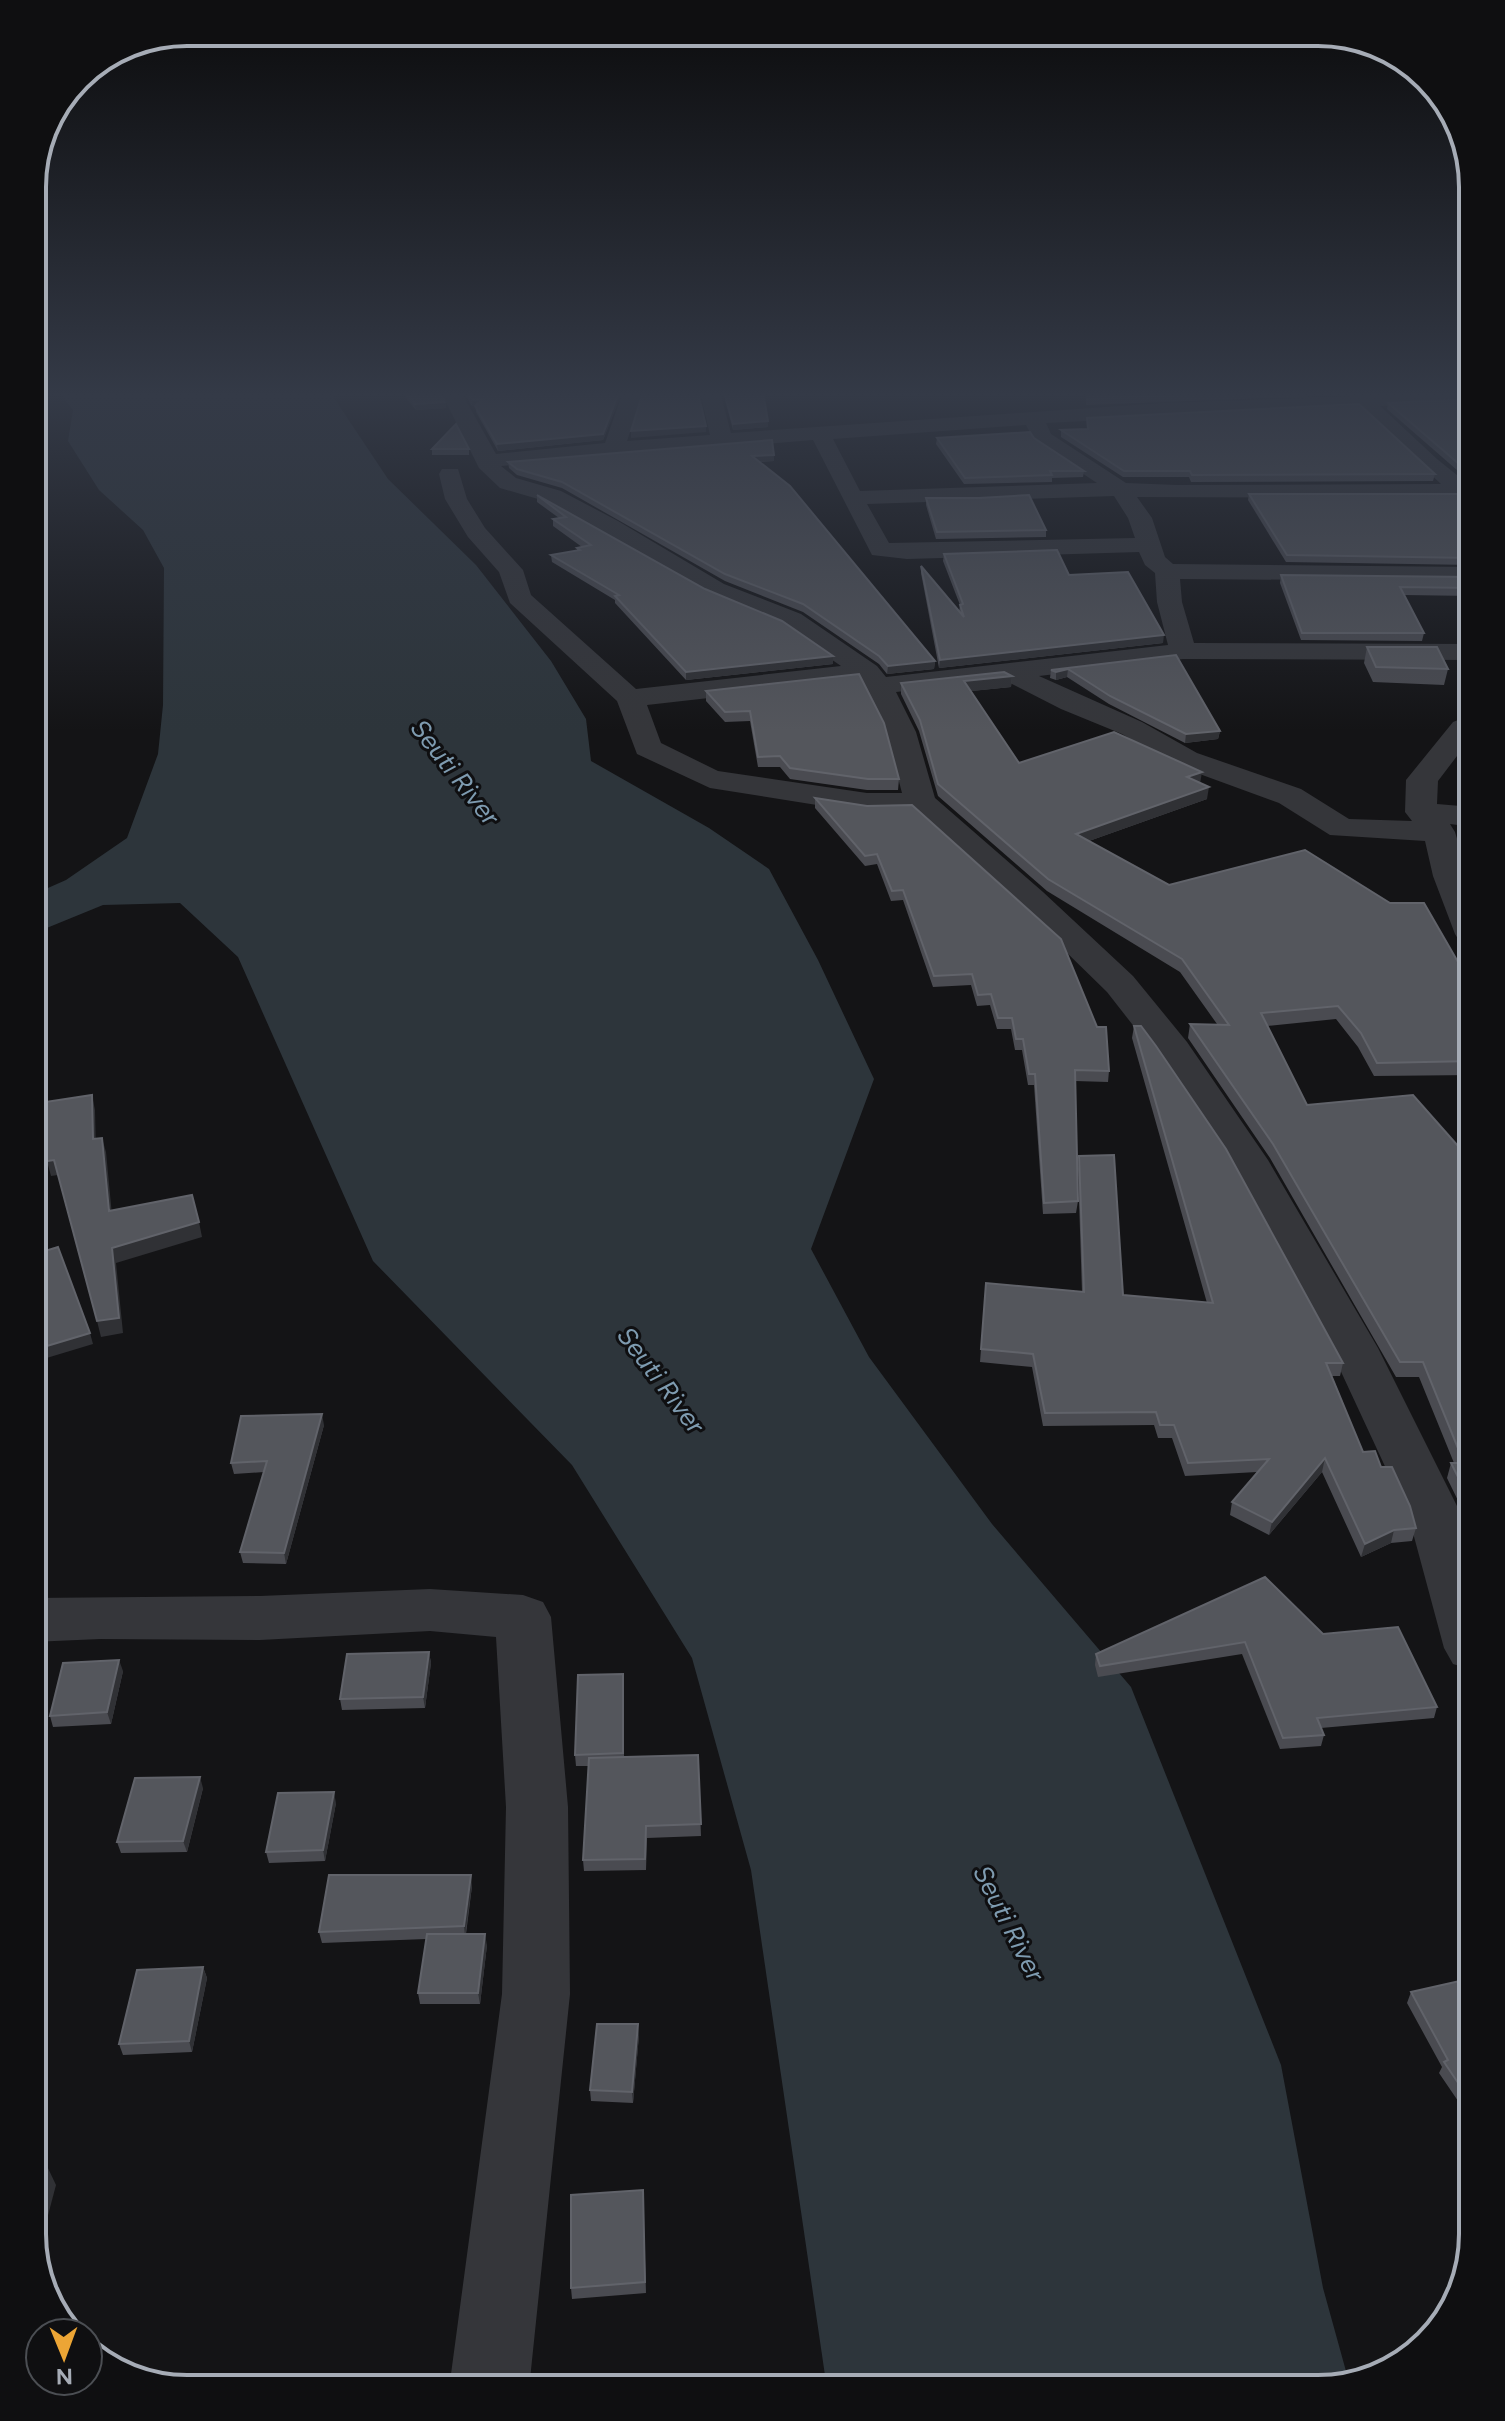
<svg xmlns="http://www.w3.org/2000/svg" width="1505" height="2421" viewBox="0 0 1505 2421" font-family="Figtree,sans-serif">
	<style>
		.water { fill: #2d353b }
		.lines { fill: none; stroke-linecap: round; stroke-linejoin: round }
		.minor { fill: #35363a; fill-rule: evenodd }
		.wall { fill: #4a4b51 }
		.shaded-wall { fill: #303135 }
		.building { fill: #54565c; stroke: #61636a; stroke-width: 2 }
		.labels { text-anchor: middle; stroke-width: 6; stroke-linejoin: round; paint-order: stroke }
		.water-label { font-size: 26px; font-style: italic; fill: #7e9bb0; stroke: #0f0f11 }
		.rim { fill: none; stroke: #a6acb6; stroke-width: 4 }
	</style>
	<rect width="100%" height="100%" fill="#141416"/>
	<path class="water" d="M59,392H330L388,479L476,565L551,661L586,719L591,761L709,828L769,869L818,960L874,1079L811,1249L869,1357L992,1524L1131,1687L1281,2065L1323,2288L1349,2382L1318,2389H827L751,1870L692,1658L572,1465L373,1261L238,957L180,903L103,905L32,934V895L66,880L127,838L158,754L163,705L164,568L143,530L99,490L68,441L73,410Z"/>
	<g class="lines">
		<g class="minor">
			<path d="M441,392H461L496,454L605,443L623,392H643L627,441L710,435L700,392H720L731,433L1164,403L1473,392V402L1380,406L1437,459L1473,488V504L1457,498L1137,497L1152,518L1165,557L1173,564L1473,567V581L1180,579L1182,602L1194,643L1473,644V660L1183,659L1039,676L1142,722L1197,753L1301,789L1349,819L1412,821L1405,812L1406,780L1453,722L1473,714V735L1438,781L1437,804L1473,807V827L1450,824L1455,832L1473,891V945L1460,942L1455,934L1433,876L1425,841L1330,835L1279,803L1175,765L1122,734L1061,709L1004,680L896,692L916,732L935,798L1043,892L1133,976L1187,1042L1268,1160L1378,1348L1463,1518L1473,1553V1670L1453,1664L1444,1648L1409,1518L1330,1348L1226,1160L1157,1056L1107,992L1019,906L913,812L867,813L710,788L637,754L617,701L510,603L499,572L468,537L445,499L439,474L442,469H458L467,499L485,528L523,570L531,595L636,689L841,666L783,626L706,594L545,501L500,488L479,468ZM1359,407L1441,484L1177,485L1126,483L1051,434L1046,423ZM1026,425L1035,442L1097,483L860,491L833,439ZM813,440L872,555L907,559L1139,552L1145,565L1155,573L1157,602L1168,645L886,677L877,666L801,614L724,584L618,521L561,491L516,478L501,466ZM1114,496L1128,518L1135,538L889,543L867,504ZM860,681L886,732L902,793H867L718,771L661,743L647,705Z"/>
			<path d="M430,1589L523,1595L543,1602L551,1617L568,1807L570,1994L529,2389H449L502,1994L506,1807L496,1637L430,1631L260,1640L100,1639L32,1642V1598L260,1596Z"/>
		</g>
	</g>
	<g class="wall">
		<path d="M401,392H440L445,402L446,408L416,410Z"/>
		<path d="M463,392H622L603,440L498,451L476,412V406H472Z"/>
		<path d="M723,392H763L768,427L733,430Z"/>
		<path d="M1086,392H1416L1086,405Z"/>
		<path d="M1473,399V484L1387,409L1388,403Z"/>
		<path d="M1087,418L1435,474L1433,481L1191,482L1189,477H1123L1061,437V430L1087,429Z"/>
		<path d="M937,438H1034L1084,471L1083,477L1052,478V482L964,484L936,444Z"/>
		<rect x="432" y="449" width="37" height="6"/>
		<path d="M774,455V461L760,462L935,661L934,669L887,674L879,664L803,612L725,581L562,488L517,475L509,468L508,462Z"/>
		<path d="M1249,494L1473,499V565L1286,562L1248,500Z"/>
		<path d="M537,495L705,589L833,656V664L686,680L615,603V600L552,562L551,555L577,551V548L582,547L553,526V519L559,518L537,502Z"/>
		<path d="M926,498L1046,530V537L936,539L926,505Z"/>
		<path d="M944,554L1163,643L939,668L921,573V566L959,612L960,605L943,561Z"/>
		<path d="M1281,575L1473,577V596L1404,595L1424,633L1422,641L1301,640L1280,583Z"/>
		<path d="M1367,647L1448,669L1444,685L1373,682L1364,663Z"/>
		<path d="M1176,655L1220,731L1218,739L1185,743L1109,704L1067,677L1056,680L1050,678L1051,670Z"/>
		<path d="M1012,676L1011,687L971,691L1019,763L1200,783L1207,799L1089,841L1169,885L1473,988V1075L1374,1076L1358,1047L1336,1019L1267,1026L1307,1105L1473,1163V1538H1472L1466,1517L1447,1478L1451,1463H1454L1419,1377H1396L1270,1158L1188,1038L1190,1024H1217L1180,972L1047,891L938,796L919,731L901,694V683Z"/>
		<path d="M706,691L899,779L898,790H867L790,779L780,767H758L750,721L725,722L706,701Z"/>
		<path d="M1473,734V805L1458,803L1464,752L1466,743Z"/>
		<path d="M815,798L867,806L1109,1071L1108,1082L1075,1081L1078,1201L1076,1213L1043,1214L1034,1085H1028L1022,1050H1015L1011,1029H997L990,1005L977,1006L971,985L933,987L903,900L891,901L877,864L865,866L815,808Z"/>
		<path d="M1463,820L1473,821V885L1461,828Z"/>
		<path d="M1134,1026L1343,1363L1340,1376H1332L1363,1452L1381,1467L1416,1528L1412,1541L1391,1543L1361,1557L1322,1472L1269,1535L1230,1515L1232,1502L1257,1472L1185,1476L1172,1438H1158L1154,1425L1043,1426L1032,1367L980,1362L986,1283L1082,1292L1078,1169L1079,1156L1123,1295L1207,1303L1132,1038Z"/>
		<path d="M324,1425L286,1564L243,1563L240,1552L264,1472L234,1474L231,1463Z"/>
		<path d="M1323,1634L1437,1707L1434,1718L1321,1728L1324,1735L1321,1746L1280,1749L1242,1654L1098,1677L1095,1665L1096,1654Z"/>
		<path d="M429,1652L431,1663L425,1708L342,1710L340,1699Z"/>
		<path d="M123,1671L111,1724L53,1727L50,1716Z"/>
		<path d="M624,1685V1757L698,1755L701,1836L647,1838L646,1870L584,1871L583,1860L589,1766H576L575,1755Z"/>
		<path d="M203,1788L187,1852L121,1853L117,1842Z"/>
		<path d="M336,1803L325,1861L269,1863L266,1852Z"/>
		<path d="M472,1886L466,1934L487,1945L480,2004H420L418,1993L426,1939L322,1943L319,1932Z"/>
		<path d="M203,1967L207,1978L192,2052L123,2055L119,2044Z"/>
		<path d="M1473,1978V2123L1439,2073L1442,2067L1407,2003L1411,1992Z"/>
		<path d="M639,2035L633,2103L591,2101L590,2090Z"/>
		<path d="M643,2190L646,2293L572,2299L571,2288Z"/>
	</g>
	<g class="shaded-wall">
		<path d="M619,392H622L603,440L498,451L497,444Z"/>
		<path d="M483,399L484,405L472,406V400Z"/>
		<path d="M445,402L446,408L416,410L415,404Z"/>
		<path d="M768,421V427L733,430V424Z"/>
		<path d="M706,426V432L631,438V431Z"/>
		<path d="M774,455V461L752,462V456Z"/>
		<path d="M1164,635L1163,643L939,668L940,660Z"/>
		<path d="M833,656V664L686,680V672Z"/>
		<path d="M935,661L934,669L887,674L888,666Z"/>
		<path d="M1068,669L1067,677L1056,680V672Z"/>
		<path d="M1012,676L1011,687L963,692L964,681Z"/>
		<path d="M1220,731L1218,739L1185,743L1186,734Z"/>
		<path d="M1202,772L1200,784L1187,777Z"/>
		<path d="M1209,787L1207,799L1075,846L1076,834Z"/>
		<path d="M92,1095L95,1110L96,1154L93,1139Z"/>
		<path d="M102,1138L106,1152L113,1226L109,1211Z"/>
		<path d="M45,1144L49,1158L32,1161V1146Z"/>
		<path d="M54,1160L58,1175L51,1176L47,1161Z"/>
		<path d="M199,1222L202,1237L116,1263L123,1333L101,1337L97,1321L112,1248Z"/>
		<path d="M90,1333L93,1344L40,1360L37,1349Z"/>
		<path d="M322,1414L324,1425L286,1564L284,1553Z"/>
		<path d="M1325,1458L1322,1472L1269,1535L1272,1522Z"/>
		<path d="M1394,1530L1391,1543L1361,1557L1365,1544Z"/>
		<path d="M429,1652L431,1663L425,1708L423,1697Z"/>
		<path d="M119,1660L123,1671L111,1724L107,1712Z"/>
		<path d="M200,1777L203,1788L187,1852L183,1841Z"/>
		<path d="M334,1792L336,1803L325,1861L323,1850Z"/>
		<path d="M471,1875L472,1886L465,1937L464,1926Z"/>
		<path d="M485,1934L487,1945L480,2004L478,1993Z"/>
		<path d="M203,1967L207,1978L192,2052L189,2041Z"/>
		<path d="M638,2024L639,2035L633,2103L632,2092Z"/>
		<path d="M46,2164L56,2185L37,2257L32,2234V2219Z"/>
	</g>
	<g class="building">
		<path d="M406,392H440L445,402L415,404Z"/>
		<path d="M467,392H619L603,434L497,444L475,406L483,399L472,400Z"/>
		<path d="M643,392H698L706,426L631,431Z"/>
		<path d="M724,392H763L768,421L733,424Z"/>
		<path d="M1086,392H1265L1087,399Z"/>
		<path d="M1473,399V476L1388,403Z"/>
		<path d="M1359,404L1435,474L1192,475L1190,471H1124L1061,430L1088,429L1087,418Z"/>
		<path d="M456,424L469,449H432Z"/>
		<path d="M1030,432L1034,438L1084,471H1050L1052,475L965,478L937,438Z"/>
		<path d="M772,440L774,455L752,456L790,486L935,661L888,666L879,656L803,604L725,574L562,482L517,469L508,462Z"/>
		<path d="M1249,494H1458L1473,499V558L1287,555Z"/>
		<path d="M537,495L705,589L782,621L833,656L686,672L615,596L619,595L551,555L580,550L577,548L591,545L553,519L566,517Z"/>
		<path d="M1029,495L1046,530L937,532L926,498H979Z"/>
		<path d="M1057,550L1069,575L1128,572L1164,635L940,660L921,566L964,617L960,605L963,604L944,554Z"/>
		<path d="M1281,575L1473,577V588L1400,587L1424,633H1302Z"/>
		<path d="M1367,647H1437L1448,669L1376,667Z"/>
		<path d="M1176,655L1220,731L1186,734L1110,696L1068,669L1056,672L1051,670Z"/>
		<path d="M1004,672L1012,676L964,681L1019,763L1114,732L1202,772L1187,777L1209,787L1076,834L1169,885L1305,850L1390,903H1424L1473,988V1061L1377,1063L1361,1033L1338,1006L1261,1013L1307,1105L1413,1095L1473,1163V1269H1471L1473,1273V1326H1467L1473,1340V1510L1470,1501L1451,1463H1464L1423,1362H1400L1273,1144L1190,1024L1229,1025L1182,959L1048,879L938,784L920,720L901,683Z"/>
		<path d="M859,674L884,723L899,779H868L790,768L780,756L758,757L750,711L725,712L706,691Z"/>
		<path d="M1473,734V796L1460,794L1466,743Z"/>
		<path d="M815,798L867,806L912,805L1061,939L1097,1027H1106L1109,1071L1075,1070L1078,1201L1044,1203L1035,1074H1029L1023,1039H1016L1012,1018H998L991,994L978,995L972,974L934,976L903,890L892,891L877,854L865,856Z"/>
		<path d="M1463,820L1473,821V865Z"/>
		<path d="M1134,1026H1141L1156,1046L1226,1149L1343,1363H1326L1363,1452L1375,1451L1381,1467H1392L1410,1506L1416,1528L1394,1530L1365,1544L1325,1458L1272,1522L1232,1502L1269,1459L1188,1463L1174,1425H1160L1156,1412L1045,1413L1033,1354L981,1349L986,1283L1084,1292L1079,1156L1114,1155L1123,1295L1213,1303Z"/>
		<path d="M92,1095L93,1139L102,1138L109,1211L192,1195L199,1222L112,1248L119,1318L97,1321L54,1160L47,1161L45,1144L32,1146V1104Z"/>
		<path d="M58,1247L90,1333L37,1349L32,1332V1255Z"/>
		<path d="M322,1414L284,1553L240,1552L267,1461L231,1463L241,1416Z"/>
		<path d="M1265,1577L1323,1634L1398,1627L1437,1707L1317,1718L1324,1735L1283,1738L1245,1642L1100,1666L1096,1654Z"/>
		<path d="M429,1652L423,1697L340,1699L347,1654Z"/>
		<path d="M119,1660L107,1712L50,1716L63,1663Z"/>
		<path d="M623,1674V1753L575,1755L578,1675Z"/>
		<path d="M698,1755L701,1824L646,1826L645,1859L583,1860L589,1758Z"/>
		<path d="M200,1777L183,1841L117,1842L135,1778Z"/>
		<path d="M334,1792L323,1850L266,1852L278,1793Z"/>
		<path d="M329,1875H471L464,1926L319,1932Z"/>
		<path d="M427,1934H485L478,1993H418Z"/>
		<path d="M203,1967L189,2041L119,2044L137,1970Z"/>
		<path d="M1473,1978V2105L1444,2062L1448,2060L1411,1992Z"/>
		<path d="M597,2024H638L632,2092L590,2090Z"/>
		<path d="M32,2164H46L32,2219Z"/>
		<path d="M643,2190L645,2282L571,2288V2195Z"/>
	</g>
	<linearGradient id="sky" x2="0" y2="1"><stop stop-color="#0b0b0c"/><stop offset="0.54" stop-color="#343a47"/><stop offset="1" stop-color="#343a47" stop-opacity="0"/></linearGradient>
	<rect width="1505" height="731" fill="url(#sky)"/>
	<g class="labels">
		<g class="water-label">
			<text transform="translate(455 772) rotate(52)" y="9">Seuti River</text>
			<text transform="translate(661 1380) rotate(53)" y="9">Seuti River</text>
			<text transform="translate(1009 1923) rotate(63)" y="9">Seuti River</text>
		</g>
	</g>
	<path d="M0 0H1505V2421H0ZM187 46H1318A141 141 0 0 1 1459 187V2234A141 141 0 0 1 1318 2375H187A141 141 0 0 1 46 2234V187A141 141 0 0 1 187 46Z" fill="#0f0f11" fill-rule="evenodd"/>
	<path class="rim" d="M187 46H1318A141 141 0 0 1 1459 187V2234A141 141 0 0 1 1318 2375H187A141 141 0 0 1 46 2234V187A141 141 0 0 1 187 46Z"/>
	<g transform="translate(64 2357) rotate(179)"><circle r="38" fill="#0f0f11" stroke="#4b4e53" stroke-width="2"/>
	<path d="M0-6L14 30L0 20L-14 30Z" fill="#eca535"/>
	<text y="-12" font-size="22" font-weight="bold" text-anchor="middle" fill="#a6acb6">N</text>
	</g>
</svg>
